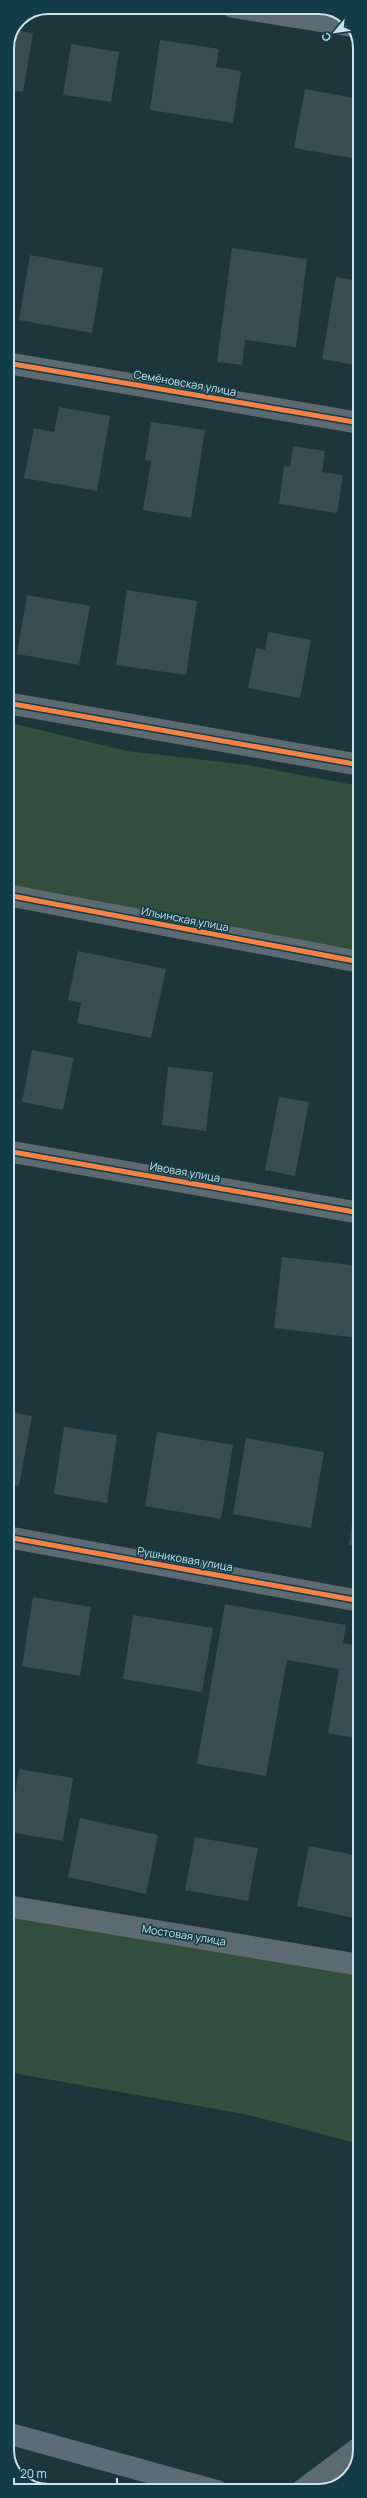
<svg xmlns="http://www.w3.org/2000/svg" width="367" height="2498" viewBox="0 0 367 2498" font-family="Manrope,sans-serif">
	<style>
		.green { fill: #344e3e }
		.building { fill: #3a4d4e }
		.lines { fill: none; stroke-linecap: round; stroke-linejoin: round }
		.street { stroke: #5d6a71; stroke-width: 22 }
		.secondary { stroke: #5b6c75; stroke-width: 22 }
		.cycleway-casing { stroke: #123c46; stroke-width: 8 }
		.cycleway { stroke: #f48246; stroke-width: 5 }
		.labels { text-anchor: middle; stroke-width: 3.5; stroke-linejoin: round; paint-order: stroke }
		.street-label { font-size: 11px; fill: #cce2e8; stroke: #123c46 }
		.rim { fill: none; stroke: #cce2e8; stroke-width: 2 }
	</style>
	<rect width="100%" height="100%" fill="#1e353a"/>
	<g class="green">
		<path d="M7,722L127,751L248,765L360,786V950L261,935L7,889Z"/>
		<path d="M7,1912L360,1970V2144L244,2114L7,2072Z"/>
	</g>
	<g class="building">
		<path d="M14,30L33,33L23,92L7,90V48Z"/>
		<path d="M160,40L219,49L216,67L241,71L233,123L150,110Z"/>
		<path d="M71,44L119,52L111,102L63,95Z"/>
		<path d="M305,89L360,99V142L357,159L294,148Z"/>
		<path d="M232,248L307,259L296,347L245,340L242,365L217,362Z"/>
		<path d="M30,255L103,268L92,333L19,320Z"/>
		<path d="M336,277L360,281V366L322,359Z"/>
		<path d="M59,407L110,416L97,491L24,478L34,428L54,432Z"/>
		<path d="M151,422L205,430L191,518L143,510L151,461L145,460Z"/>
		<path d="M293,446L325,451L322,472L343,475L337,513L279,504L284,466L290,467Z"/>
		<path d="M127,590L197,601L186,675L116,665Z"/>
		<path d="M27,595L90,606L79,665L17,654Z"/>
		<path d="M268,632L311,640L300,698L248,688L256,648L265,650Z"/>
		<path d="M78,951L166,969L151,1038L77,1023L81,1003L68,1000Z"/>
		<path d="M32,1050L74,1058L63,1110L22,1102Z"/>
		<path d="M168,1067L213,1072L206,1131L162,1125Z"/>
		<path d="M279,1097L309,1102L295,1176L265,1170Z"/>
		<path d="M282,1257L360,1266L358,1338L274,1328Z"/>
		<path d="M7,1411L32,1416L19,1486L7,1484Z"/>
		<path d="M64,1427L117,1435L107,1503L54,1494Z"/>
		<path d="M157,1432L233,1445L221,1519L145,1506Z"/>
		<path d="M246,1438L324,1452L311,1528L233,1514Z"/>
		<path d="M356,1493H360V1546L349,1545Z"/>
		<path d="M33,1597L91,1607L80,1676L22,1666Z"/>
		<path d="M225,1604L346,1625L343,1643L360,1646V1739L328,1733L339,1669L287,1660L266,1776L197,1764Z"/>
		<path d="M133,1615L213,1628L202,1692L123,1679Z"/>
		<path d="M19,1769L73,1778L63,1841L9,1832Z"/>
		<path d="M80,1818L158,1835L146,1894L68,1877Z"/>
		<path d="M195,1837L258,1848L248,1901L185,1890Z"/>
		<path d="M309,1846L360,1856L359,1919L297,1906Z"/>
	</g>
	<g class="lines">
		<g class="street">
			<path d="M233,7L352,26"/>
			<path d="M7,363L360,423"/>
			<path d="M7,703L360,765"/>
			<path d="M7,895L360,962"/>
			<path d="M7,1151L360,1213"/>
			<path d="M7,1537L360,1601"/>
			<path d="M7,1906L360,1965"/>
			<path d="M301,2491L360,2447"/>
		</g>
		<path class="secondary" d="M7,2433L217,2491"/>
		<g class="cycleway-casing">
			<g id="cycleway">
				<path d="M7,363L360,423"/>
				<path d="M7,703L360,765"/>
				<path d="M7,895L360,962"/>
				<path d="M7,1151L360,1213"/>
				<path d="M7,1537L360,1601"/>
			</g>
		</g>
		<use href="#cycleway" class="cycleway"/>
	</g>
	<g class="labels">
		<g class="street-label">
			<text transform="translate(185 383) rotate(10)" y="4">Семёновская улица</text>
			<text transform="translate(185 919) rotate(11)" y="4">Ильинская улица</text>
			<text transform="translate(185 1172) rotate(10)" y="4">Ивовая улица</text>
			<text transform="translate(185 1559) rotate(10)" y="4">Рушниковая улица</text>
			<text transform="translate(184 1935) rotate(9)" y="4">Мостовая улица</text>
		</g>
	</g>
	<path d="M0 0H367V2498H0ZM48 14H319A34 34 0 0 1 353 48V2450A34 34 0 0 1 319 2484H48A34 34 0 0 1 14 2450V48A34 34 0 0 1 48 14Z" fill="#123c46" fill-rule="evenodd"/>
	<path class="rim" d="M48 14H319A34 34 0 0 1 353 48V2450A34 34 0 0 1 319 2484H48A34 34 0 0 1 14 2450V48A34 34 0 0 1 48 14Z"/>
	<g transform="translate(335 32) rotate(241)" stroke="#123c46" stroke-width="3" paint-order="stroke">
	<path d="M0-3L7 15L0 10L-7 15Z" fill="#cce2e8"/>
	<text y="-6" font-size="11" font-weight="bold" text-anchor="middle" fill="#cce2e8">С</text>
	</g>
	<path d="M14 2478v6h103v-6" fill="none" stroke="#cce2e8" stroke-width="2"/>
	<text x="20" y="2478" font-size="12" fill="#cce2e8" stroke="#123c46" stroke-width="3" paint-order="stroke">20 m</text>
</svg>
